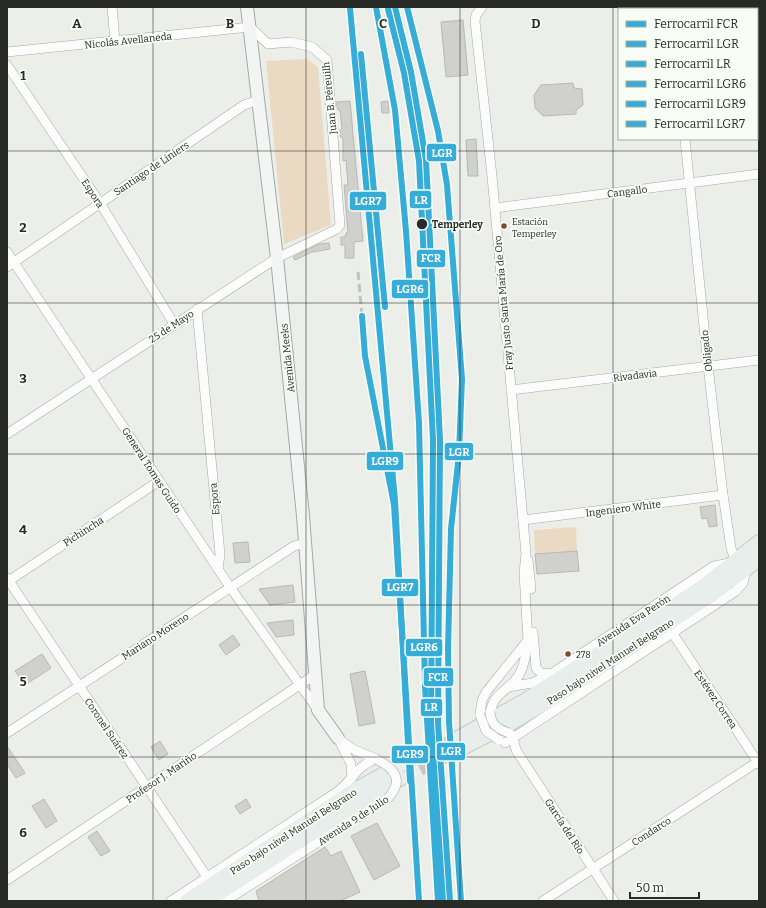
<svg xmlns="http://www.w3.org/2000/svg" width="766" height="908" viewBox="0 0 766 908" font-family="Bitter,serif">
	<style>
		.green { fill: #eadac4 }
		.building { fill: #d0d0cd; stroke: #b8b8b5 }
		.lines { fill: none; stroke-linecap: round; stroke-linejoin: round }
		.primary-tunnel { stroke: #c5c7c3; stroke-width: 14; stroke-dasharray: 14 7; stroke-linecap: butt }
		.street-casing { stroke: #a7a9a6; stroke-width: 10 }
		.secondary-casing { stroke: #a7a9a6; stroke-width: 14 }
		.primary-casing { stroke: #c9cac8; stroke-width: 16 }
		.street { stroke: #fcfcfc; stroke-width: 9 }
		.secondary { stroke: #f2f5f3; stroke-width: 12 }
		.primary { stroke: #e8eeeb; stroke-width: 14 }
		.rail { stroke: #c2c2c1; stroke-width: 3; stroke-dasharray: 8 4; stroke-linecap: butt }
		.street-bridge-casing { stroke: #a7a9a6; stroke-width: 10; stroke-linecap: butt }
		.street-bridge { stroke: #fcfcfc; stroke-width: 9 }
		.rail-1-casing { stroke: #f8fef5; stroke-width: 9 }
		.rail-2-casing { stroke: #f8fef5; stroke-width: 9 }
		.rail-3-casing { stroke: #f8fef5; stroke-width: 9 }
		.rail-4-casing { stroke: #f8fef5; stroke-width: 9 }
		.rail-5-casing { stroke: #f8fef5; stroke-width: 9 }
		.rail-6-casing { stroke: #f8fef5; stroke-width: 9 }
		.rail-1 { stroke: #36acd9; stroke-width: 6 }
		.rail-2 { stroke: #36acd9; stroke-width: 6 }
		.rail-3 { stroke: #36acd9; stroke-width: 6 }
		.rail-4 { stroke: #36acd9; stroke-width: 6 }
		.rail-5 { stroke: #36acd9; stroke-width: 6 }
		.rail-6 { stroke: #36acd9; stroke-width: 6 }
		.grid { fill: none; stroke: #282a26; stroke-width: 1; stroke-opacity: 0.55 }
		.stop-dot { fill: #282a26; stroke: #f8fef5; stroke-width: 1.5 }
		.bus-dot { fill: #7a4b2a; stroke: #f8fef5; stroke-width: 1.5 }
		.labels { text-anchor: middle; stroke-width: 3.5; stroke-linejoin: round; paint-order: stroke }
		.bus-label { font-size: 9px; fill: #282a26; stroke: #f8fef5; text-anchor: start }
		.street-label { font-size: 10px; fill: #282a26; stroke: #f8fef5 }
		.stop-label { font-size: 10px; font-weight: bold; fill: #282a26; stroke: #f8fef5; text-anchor: start }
		.grid-label { font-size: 13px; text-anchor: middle; font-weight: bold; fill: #282a26; stroke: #f8fef5; stroke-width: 3.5; stroke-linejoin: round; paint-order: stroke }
		.line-badge { stroke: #f8fef5; stroke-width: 1.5 }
		.badge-label { font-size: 11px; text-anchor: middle; font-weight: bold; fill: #fff }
	</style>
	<rect width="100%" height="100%" fill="#eceeea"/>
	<g class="green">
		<path d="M307,59L318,67L331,225L284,244L266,61Z"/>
		<path d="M576,527L577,551L535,554L534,530Z"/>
	</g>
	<g class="building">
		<path d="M463,20L468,75L446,77L441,22Z"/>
		<path d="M573,83L574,88L582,89L583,105L576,110V114L543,116L535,108L534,95L541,85Z"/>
		<path d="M406,99H413L414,110L407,111Z"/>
		<path d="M350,101L363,241L354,242V258H345V245H341V237H345L346,233L348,232L344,185H348L346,160L343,161V139L340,136L339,131L342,128L340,110H338L336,102Z"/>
		<path d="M388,101L389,113H382L381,102Z"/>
		<path d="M476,139L478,176H468L466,140Z"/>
		<path d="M329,243L330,249L312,252L295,260L293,257L319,244Z"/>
		<path d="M715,505L717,526L709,527L707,518L702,519L700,507Z"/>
		<path d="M248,542L250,562L235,563L233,543Z"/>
		<path d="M577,551L579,571L537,574L535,554Z"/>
		<path d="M293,585L295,602L270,605L259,589Z"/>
		<path d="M293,620L294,635L276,637L267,623Z"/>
		<path d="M233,635L240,645L226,655L219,645Z"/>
		<path d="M42,654L51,668L25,685L15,671Z"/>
		<path d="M365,671L375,723L359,726L350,674Z"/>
		<path d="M160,741L168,754L159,760L151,747Z"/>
		<path d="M7,746L25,773L16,778L7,764Z"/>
		<path d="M44,799L57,821L46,828L32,806Z"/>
		<path d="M246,799L251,807L240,814L235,806Z"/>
		<path d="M377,823L400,866L374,880L351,836Z"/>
		<path d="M97,831L110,851L101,856L88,837Z"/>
		<path d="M325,847L331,856L341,851L360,892L340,901H259L256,891Z"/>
	</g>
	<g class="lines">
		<g class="primary-tunnel">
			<path d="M400,765L453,741"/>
			<path d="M401,778L454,752"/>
		</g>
		<g class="street-casing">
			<g id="street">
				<path d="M112,7L115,41"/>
				<path d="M671,7V9"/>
				<path d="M7,52L250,27L268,44L291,42L312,47L327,60L340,225L337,229L277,258L7,434"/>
				<path d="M7,65L100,203L174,324"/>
				<path d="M495,208L759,174"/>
				<path d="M7,252L230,587L318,710"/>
				<path d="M7,267L244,105L258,100"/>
				<path d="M197,309L220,554L218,569"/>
				<path d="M511,390L759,360"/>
				<path d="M523,520L723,495"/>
				<path d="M528,560L531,589"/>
				<path d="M7,578L207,877"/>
				<path d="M7,582L159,481"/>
				<path d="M533,632L536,668L541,673L551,674"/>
				<path d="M673,634L759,764"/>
				<path d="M508,687L532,683L551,674L714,566L736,562L731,548L723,495L708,366L685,139"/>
				<path d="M490,712C495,691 509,691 519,675C526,664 525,651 529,639"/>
				<path d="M480,715L482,700L487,691L528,640L524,573L526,554L523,520L492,176L475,21L476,15L482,7"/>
				<path d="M7,733L294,546L305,543"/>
				<path d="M510,734L513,737L516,750L614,901"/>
				<path d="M338,738L351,764L352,778"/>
				<path d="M340,740L353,749L376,759"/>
				<path d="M505,743L736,591L743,583L746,570"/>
				<path d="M7,880L316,674"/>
				<path d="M171,901L337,792C353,780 356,766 376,759"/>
				<path d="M225,901L388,798"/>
				<path d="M543,901L759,761"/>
			</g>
		</g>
		<g class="secondary-casing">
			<path id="secondary" d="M247,7L277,258L303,516L318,710L338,738"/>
		</g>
		<g class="primary-casing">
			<g id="primary">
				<path d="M453,741L526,700L700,589L759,542"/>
				<path d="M454,752L511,723L555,697L710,596L759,559"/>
				<path d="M187,901L355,790L400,765"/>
				<path d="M207,901L363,800L401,778"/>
			</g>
		</g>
		<use href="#street" class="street"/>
		<use href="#secondary" class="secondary"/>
		<use href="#primary" class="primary"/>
		<path class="rail" d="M358,272L362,316"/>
		<g class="street-bridge-casing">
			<g id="street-bridge">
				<path d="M490,712C491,725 498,729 509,733"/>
				<path d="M480,715L486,731L499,740"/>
				<path d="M376,759C394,768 405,780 388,798"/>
			</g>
		</g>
		<use href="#street-bridge" class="street-bridge"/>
		<g class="rail-1-casing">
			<path id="rail-1" d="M395,7L411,72L426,160L440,440L438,723L450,901"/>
		</g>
		<g class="rail-2-casing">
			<path id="rail-2" d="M407,7L438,131L447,185L462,379L459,453L451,529L448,649L449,722L461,901"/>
		</g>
		<g class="rail-3-casing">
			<path id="rail-3" d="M388,9L404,73L419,161L433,440L431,723L443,901"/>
		</g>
		<g class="rail-4-casing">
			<g id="rail-4">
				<path d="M376,7L395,110L406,231L419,423L425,686L438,901"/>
				<path d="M361,54L385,307"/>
			</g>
		</g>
		<g class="rail-5-casing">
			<path id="rail-5" d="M362,316L365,356L394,505L419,901"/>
		</g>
		<g class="rail-6-casing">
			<path id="rail-6" d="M350,8L395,500L410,781"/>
		</g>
		<use href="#rail-1" class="rail-1"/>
		<use href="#rail-2" class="rail-2"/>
		<use href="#rail-3" class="rail-3"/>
		<use href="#rail-4" class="rail-4"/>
		<use href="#rail-5" class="rail-5"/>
		<use href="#rail-6" class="rail-6"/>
	</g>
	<path class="grid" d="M153,7V901M306,7V901M460,7V901M613,7V901M7,151H759M7,303H759M7,454H759M7,605H759M7,757H759"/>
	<circle class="stop-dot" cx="422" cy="224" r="6"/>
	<g class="bus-dot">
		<circle cx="504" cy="226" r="3.5"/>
		<circle cx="568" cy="654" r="3.5"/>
	</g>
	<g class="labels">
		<g class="bus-label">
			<text x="512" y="225">Estación<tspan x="512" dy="12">Temperley</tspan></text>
			<text x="576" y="658">278</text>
		</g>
		<g class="street-label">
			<text transform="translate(128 40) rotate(-6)" y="4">Nicolás Avellaneda</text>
			<text transform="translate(329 98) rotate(-96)" y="4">Juan B. Péreuilh</text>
			<text transform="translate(151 168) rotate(-34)" y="4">Santiago de Liniers</text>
			<text transform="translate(627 191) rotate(-7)" y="4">Cangallo</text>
			<text transform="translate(93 193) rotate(57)" y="4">Espora</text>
			<text transform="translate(503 303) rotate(-95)" y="4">Fray Justo Santa María de Oro</text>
			<text transform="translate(171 326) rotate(-33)" y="4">25 de Mayo</text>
			<text transform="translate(706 351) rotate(-96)" y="4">Obligado</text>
			<text transform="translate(287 358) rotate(-96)" y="4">Avenida Meeks</text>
			<text transform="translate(635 375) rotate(-7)" y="4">Rivadavia</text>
			<text transform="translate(152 470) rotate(57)" y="4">General Tomas Guido</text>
			<text transform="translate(214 499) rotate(-95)" y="4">Espora</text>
			<text transform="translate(623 508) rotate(-7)" y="4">Ingeniero White</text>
			<text transform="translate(83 531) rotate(-33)" y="4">Pichincha</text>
			<text transform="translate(633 620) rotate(-33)" y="4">Avenida Eva Perón</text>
			<text transform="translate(155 636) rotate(-33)" y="4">Mariano Moreno</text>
			<text transform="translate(610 661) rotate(-33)" y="4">Paso bajo nivel Manuel Belgrano</text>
			<text transform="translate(716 699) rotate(56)" y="4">Estévez Correa</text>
			<text transform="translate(107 728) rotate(56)" y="4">Coronel Suárez</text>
			<text transform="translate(161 777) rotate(-34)" y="4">Profesor J. Mariño</text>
			<text transform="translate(353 820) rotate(-33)" y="4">Avenida 9 de Julio</text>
			<text transform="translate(565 826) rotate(57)" y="4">García del Río</text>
			<text transform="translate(293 831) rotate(-33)" y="4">Paso bajo nivel Manuel Belgrano</text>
			<text transform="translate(651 831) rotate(-33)" y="4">Condarco</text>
		</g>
		<g class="stop-label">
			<text x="432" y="228">Temperley</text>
		</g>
	</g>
	<g class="grid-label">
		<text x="77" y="28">A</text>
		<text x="230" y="28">B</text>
		<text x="383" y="28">C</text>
		<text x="536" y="28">D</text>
		<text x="23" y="80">1</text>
		<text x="23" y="232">2</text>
		<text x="23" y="383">3</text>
		<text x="23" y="534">4</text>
		<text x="23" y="686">5</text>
		<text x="23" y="837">6</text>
	</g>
	<g class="line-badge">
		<rect x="426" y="143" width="31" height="19" rx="4" fill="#36acd9"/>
		<rect x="409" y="190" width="23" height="19" rx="4" fill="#36acd9"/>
		<rect x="349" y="191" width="38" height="20" rx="4" fill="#36acd9"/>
		<rect x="416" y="249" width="30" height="19" rx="4" fill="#36acd9"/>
		<rect x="391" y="279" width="38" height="20" rx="4" fill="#36acd9"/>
		<rect x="444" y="442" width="30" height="19" rx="4" fill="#36acd9"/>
		<rect x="366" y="451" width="38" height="20" rx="4" fill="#36acd9"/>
		<rect x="381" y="578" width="38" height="19" rx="4" fill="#36acd9"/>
		<rect x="405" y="638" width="38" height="19" rx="4" fill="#36acd9"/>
		<rect x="423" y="667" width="31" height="20" rx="4" fill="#36acd9"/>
		<rect x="420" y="698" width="23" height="19" rx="4" fill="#36acd9"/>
		<rect x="436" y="742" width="30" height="19" rx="4" fill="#36acd9"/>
		<rect x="391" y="745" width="38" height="19" rx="4" fill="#36acd9"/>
	</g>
	<g class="badge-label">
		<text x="442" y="157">LGR</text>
		<text x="421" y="204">LR</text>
		<text x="368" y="205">LGR7</text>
		<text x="431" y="262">FCR</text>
		<text x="410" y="293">LGR6</text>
		<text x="459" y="456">LGR</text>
		<text x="385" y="465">LGR9</text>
		<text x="400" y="591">LGR7</text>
		<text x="424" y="651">LGR6</text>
		<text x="438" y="681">FCR</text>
		<text x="431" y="711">LR</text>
		<text x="451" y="755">LGR</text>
		<text x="410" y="758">LGR9</text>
	</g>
	<rect width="766" height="908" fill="none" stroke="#282a26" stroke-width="16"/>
	<rect x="618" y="8" width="140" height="132" fill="#f8fef5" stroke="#a5a9a2"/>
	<rect x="626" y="21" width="20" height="6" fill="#36acd9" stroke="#a5a9a2"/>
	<text x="654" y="28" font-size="12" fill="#282a26">Ferrocarril FCR</text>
	<rect x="626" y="41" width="20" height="6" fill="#36acd9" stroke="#a5a9a2"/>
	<text x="654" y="48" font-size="12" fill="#282a26">Ferrocarril LGR</text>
	<rect x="626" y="61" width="20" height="6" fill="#36acd9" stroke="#a5a9a2"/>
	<text x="654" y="68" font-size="12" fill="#282a26">Ferrocarril LR</text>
	<rect x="626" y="81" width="20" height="6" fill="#36acd9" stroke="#a5a9a2"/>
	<text x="654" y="88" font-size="12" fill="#282a26">Ferrocarril LGR6</text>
	<rect x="626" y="101" width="20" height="6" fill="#36acd9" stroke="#a5a9a2"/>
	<text x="654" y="108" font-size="12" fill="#282a26">Ferrocarril LGR9</text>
	<rect x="626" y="121" width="20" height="6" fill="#36acd9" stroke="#a5a9a2"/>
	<text x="654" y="128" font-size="12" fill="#282a26">Ferrocarril LGR7</text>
	<path d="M630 892v6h69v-6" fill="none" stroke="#282a26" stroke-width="2"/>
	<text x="636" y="892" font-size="12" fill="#282a26" stroke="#f8fef5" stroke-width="3" paint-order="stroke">50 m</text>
</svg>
